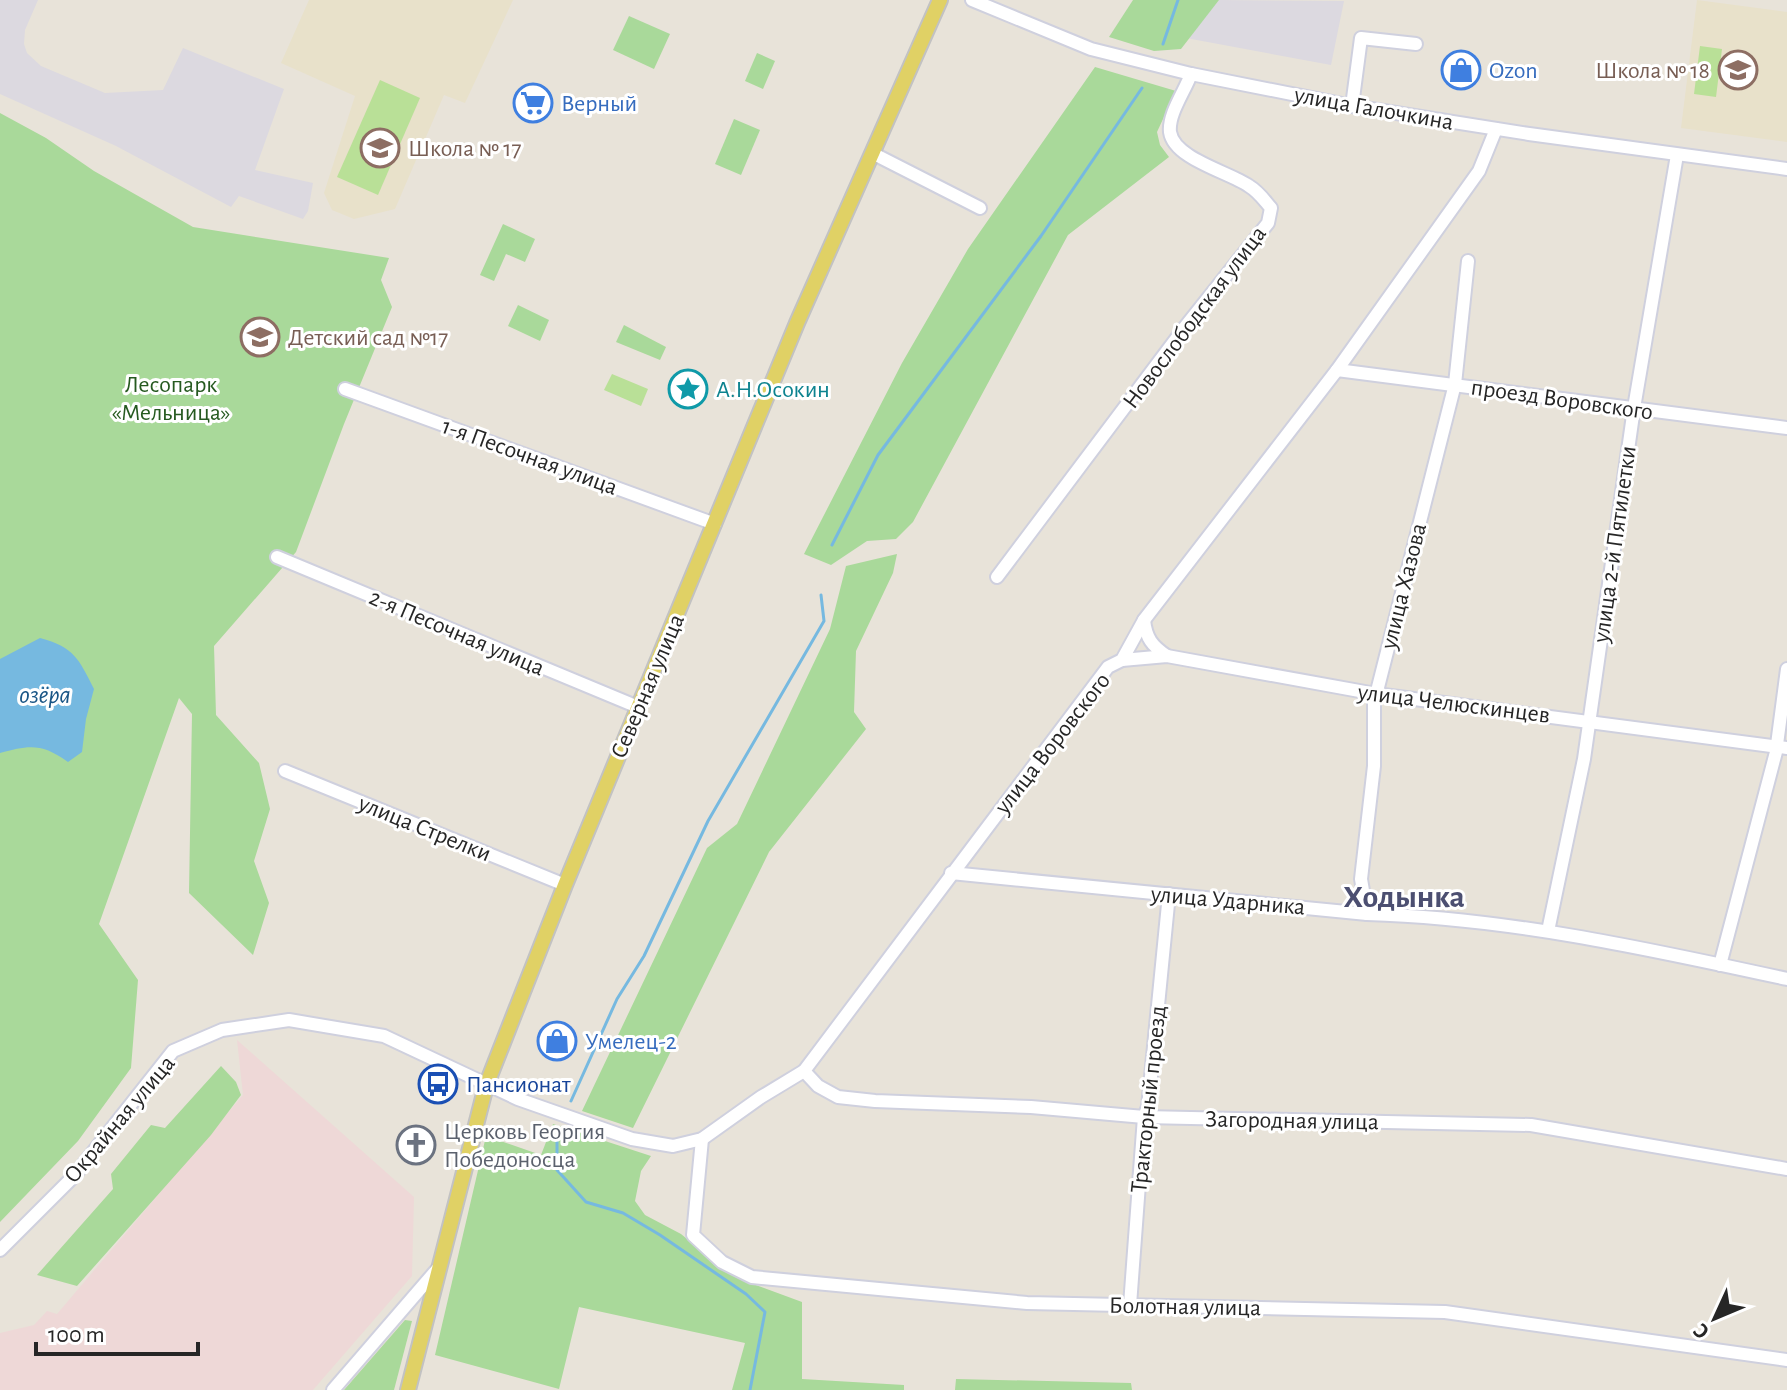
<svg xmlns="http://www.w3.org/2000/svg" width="1787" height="1390" viewBox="0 0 1787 1390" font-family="'Alegreya Sans',sans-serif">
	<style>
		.industrial { fill: #dcd9e0 }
		.education { fill: #e8e1ca }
		.medical { fill: #eed8d7 }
		.green { fill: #a9d99a }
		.pitch { fill: #b9e097 }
		.water { fill: #76b9e0 }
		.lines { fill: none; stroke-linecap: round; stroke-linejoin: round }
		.stream { stroke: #76b9e0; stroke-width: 3 }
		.minor-casing { stroke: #cfd0de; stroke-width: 16 }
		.major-casing { stroke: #c2c2c2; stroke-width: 18 }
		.minor { stroke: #fff; stroke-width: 12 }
		.major { stroke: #e0d165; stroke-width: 14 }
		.labels { text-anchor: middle; stroke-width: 6; stroke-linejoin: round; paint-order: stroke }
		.shop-label { font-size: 24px; fill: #366cbe; stroke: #fff; text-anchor: start }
		.education-label { font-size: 24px; fill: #785e54; stroke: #fff; text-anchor: start }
		.street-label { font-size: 24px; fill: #262626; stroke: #fff }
		.park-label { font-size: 24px; fill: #265a20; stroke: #fff }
		.culture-label { font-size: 24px; fill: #0d838f; stroke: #fff; text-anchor: start }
		.transit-label { font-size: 24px; fill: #164399; stroke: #fff; text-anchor: start }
		.worship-label { font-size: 24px; fill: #5b616d; stroke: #fff; text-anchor: start }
		.water-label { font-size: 26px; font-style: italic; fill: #1a5686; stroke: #fff }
		.district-label { font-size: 32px; font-weight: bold; fill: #4c4f71; stroke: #fff }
	</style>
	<rect width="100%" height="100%" fill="#e8e3d9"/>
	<g class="industrial">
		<path d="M0,0H38L25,30L24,44L27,53L41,66L105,93L163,90L183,48L284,89L255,170L313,183L308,211L303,219L239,196L231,207L116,146L0,94Z"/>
		<path d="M1219,0L1344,1L1331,65L1186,38Z"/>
	</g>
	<g class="education">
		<path d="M309,0H513L465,103L444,95L395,209L354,219L332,210L324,193L355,96L281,63Z"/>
		<path d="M1697,0L1787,12V142L1681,128Z"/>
	</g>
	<path class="medical" d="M237,1040L414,1197L412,1276L313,1390H0V1333L34,1325L47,1311L57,1314L243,1095Z"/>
	<g class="green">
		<path d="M1133,0H1219L1181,49L1154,51L1109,37Z"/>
		<path d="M629,16L670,34L654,69L613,50Z"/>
		<path d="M757,53L775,61L763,89L745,81Z"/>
		<path d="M1095,67L1176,91L1157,132L1160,145L1169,157L1068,235L913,522L896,539L867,541L831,565L804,554L902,363L968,249Z"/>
		<path d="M0,113L46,138L94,171L193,227L389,258L381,280L392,307L344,424L296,552L214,646L216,715L259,763L270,809L254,861L269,903L253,955L189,893L192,714L179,698L99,924L138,980L131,1068L78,1141L0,1222Z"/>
		<path d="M734,119L760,130L741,175L715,164Z"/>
		<path d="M503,224L535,239L525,262L506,254L494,281L480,275Z"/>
		<path d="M518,305L549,320L540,341L508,326Z"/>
		<path d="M624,325L666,347L660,360L616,342Z"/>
		<path d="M897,554L893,573L856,651L854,712L866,729L769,852L633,1128L582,1111L707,848L737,824L830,629L846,566Z"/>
		<path d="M221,1066L236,1082L241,1095L211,1135L77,1286L37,1275L113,1189L111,1174L151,1125L165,1128Z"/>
		<path d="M553,1124L651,1156L641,1171L635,1201L645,1215L681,1234L715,1262L753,1284L802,1302V1379L904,1385V1390H732L745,1343L579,1307L559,1389L435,1355L486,1136L541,1155Z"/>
		<path d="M405,1320L412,1321L394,1390H344Z"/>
		<path d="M956,1379L1131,1383L1132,1390H955Z"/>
	</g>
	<g class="pitch">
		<path d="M1700,46L1722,49L1716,97L1694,94Z"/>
		<path d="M380,80L420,98L378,195L337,177Z"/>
		<path d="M612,374L648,389L641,406L604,390Z"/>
	</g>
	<path class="water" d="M40,638C74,647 79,659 94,689L86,719L82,752L68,762C42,743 29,745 0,753V659Z"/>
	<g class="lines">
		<g class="stream">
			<path d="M1163,44L1178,0"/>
			<path d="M832,545L878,455L1041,236L1142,88"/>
			<path d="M571,1101L617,999L644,956L708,821L824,621L821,595"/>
			<path d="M557,1140V1170L586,1202L623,1213L660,1235L746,1294L765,1312L750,1390"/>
		</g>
		<g class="minor-casing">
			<g id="minor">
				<path d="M972,0L1091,49L1191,74L1352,106L1529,134L1787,169"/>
				<path d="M1352,106L1361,38L1416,44"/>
				<path d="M872,153L980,208"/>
				<path d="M1337,370L1787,428"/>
				<path d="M345,389L715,524"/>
				<path d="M277,557L638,707"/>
				<path d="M997,577L1185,327L1268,223L1271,208C1264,200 1259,192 1249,186C1229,172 1174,159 1170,132C1168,114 1185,91 1191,74"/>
				<path d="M1144,620C1146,638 1152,646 1167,656"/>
				<path d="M1122,660L1167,656L1376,694L1787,748"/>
				<path d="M285,771L565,885"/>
				<path d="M951,873L1367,914C1509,918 1649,949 1787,979"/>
				<path d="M1367,914L1361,879L1374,766V703L1455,384L1468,261"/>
				<path d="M1548,931L1584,759L1634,408L1677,155"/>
				<path d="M1720,965L1776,752L1787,669"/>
				<path d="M804,1071L818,1086L838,1097L875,1101L1031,1107L1144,1117L1531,1125L1787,1169"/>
				<path d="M702,1139L693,1235L722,1262L752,1277L1027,1303L1445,1312L1787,1360"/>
				<path d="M0,1250L75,1175L173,1051L222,1030L289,1020L384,1036L518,1099L632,1139L673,1146L702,1139L761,1097L804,1071L1108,667L1122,660L1144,620L1337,370L1479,171L1496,129"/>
				<path d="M1130,1305L1144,1117L1148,1107L1169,894"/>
				<path d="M333,1390L440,1266"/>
			</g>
		</g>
		<g class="major-casing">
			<path id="major" d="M408,1390L486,1086L565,885L797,323L940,0"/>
		</g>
		<use href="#minor" class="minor"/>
		<use href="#major" class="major"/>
	</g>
	<defs>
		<g id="shop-ring" transform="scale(2)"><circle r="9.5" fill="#fff" stroke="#3f7fe0" stroke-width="1.5"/><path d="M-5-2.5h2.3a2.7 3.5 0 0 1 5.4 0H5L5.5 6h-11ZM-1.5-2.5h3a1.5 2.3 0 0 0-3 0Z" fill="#3f7fe0"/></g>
		<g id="school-ring" transform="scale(2)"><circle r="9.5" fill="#fff" stroke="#8d6e63" stroke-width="1.5"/><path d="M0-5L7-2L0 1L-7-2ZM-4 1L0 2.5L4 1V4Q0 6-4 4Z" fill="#8d6e63"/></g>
		<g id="supermarket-ring" transform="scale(2)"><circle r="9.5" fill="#fff" stroke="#3f7fe0" stroke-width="1.5"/><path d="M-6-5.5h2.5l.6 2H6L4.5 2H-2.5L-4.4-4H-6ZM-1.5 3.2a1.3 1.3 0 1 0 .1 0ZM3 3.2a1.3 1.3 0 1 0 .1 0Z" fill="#3f7fe0"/></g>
		<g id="sight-ring" transform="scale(2)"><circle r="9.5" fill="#fff" stroke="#0f9aa8" stroke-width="1.5"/><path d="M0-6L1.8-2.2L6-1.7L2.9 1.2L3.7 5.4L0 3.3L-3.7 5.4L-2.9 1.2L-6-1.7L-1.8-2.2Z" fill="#0f9aa8"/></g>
		<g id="bus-ring" transform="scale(2)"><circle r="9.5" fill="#fff" stroke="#1a4fb4" stroke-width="1.5"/><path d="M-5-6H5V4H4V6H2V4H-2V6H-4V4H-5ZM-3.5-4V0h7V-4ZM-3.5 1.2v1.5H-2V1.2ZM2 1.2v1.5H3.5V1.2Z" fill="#1a4fb4"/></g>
		<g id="church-ring" transform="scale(2)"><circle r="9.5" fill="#fff" stroke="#6b7280" stroke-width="1.5"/><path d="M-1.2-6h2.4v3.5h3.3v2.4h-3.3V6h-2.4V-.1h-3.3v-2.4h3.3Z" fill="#6b7280"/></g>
	</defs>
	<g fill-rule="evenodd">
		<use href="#shop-ring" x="1461" y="70"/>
		<use href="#school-ring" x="1738" y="70"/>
		<use href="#supermarket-ring" x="533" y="103"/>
		<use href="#school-ring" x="380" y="148"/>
		<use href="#school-ring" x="260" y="337"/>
		<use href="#sight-ring" x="688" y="389"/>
		<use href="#shop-ring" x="557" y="1041"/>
		<use href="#bus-ring" x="438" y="1084"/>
		<use href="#church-ring" x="416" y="1145"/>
	</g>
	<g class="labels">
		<g class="shop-label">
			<text x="1489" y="78">Ozon</text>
			<text x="561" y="111">Верный</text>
			<text x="585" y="1049">Умелец-2</text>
		</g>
		<g class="education-label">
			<text x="1710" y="78" text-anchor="end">Школа № 18</text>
			<text x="408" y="156">Школа № 17</text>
			<text x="288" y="345">Детский сад №17</text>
		</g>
		<g class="street-label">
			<text transform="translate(1374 108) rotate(10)" y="8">улица Галочкина</text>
			<text transform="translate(1194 317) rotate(-53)" y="8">Новослободская улица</text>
			<text transform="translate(1562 399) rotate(8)" y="8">проезд Воровского</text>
			<text transform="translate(530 456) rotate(20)" y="8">1-я Песочная улица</text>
			<text transform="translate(1614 544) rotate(-82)" y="8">улица 2-й Пятилетки</text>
			<text transform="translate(1403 586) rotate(-76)" y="8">улица Хазова</text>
			<text transform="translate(457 632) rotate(23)" y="8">2-я Песочная улица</text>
			<text transform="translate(647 686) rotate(-67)" y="8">Северная улица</text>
			<text transform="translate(1454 703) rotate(7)" y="8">улица Челюскинцев</text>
			<text transform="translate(1052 743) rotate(-52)" y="8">улица Воровского</text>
			<text transform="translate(425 828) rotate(22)" y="8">улица Стрелки</text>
			<text transform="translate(1228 900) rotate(5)" y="8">улица Ударника</text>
			<text transform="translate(1148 1099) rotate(-84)" y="8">Тракторный проезд</text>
			<text transform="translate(119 1119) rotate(-50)" y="8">Окрайная улица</text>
			<text transform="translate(1292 1120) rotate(1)" y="8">Загородная улица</text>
			<text transform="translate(1185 1306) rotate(1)" y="8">Болотная улица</text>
		</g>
		<g class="park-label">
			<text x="171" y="392">Лесопарк<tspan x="171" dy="28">«Мельница»</tspan></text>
		</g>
		<g class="culture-label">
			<text x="716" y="397">А.Н.Осокин</text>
		</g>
		<g class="transit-label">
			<text x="466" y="1092">Пансионат</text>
		</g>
		<g class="worship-label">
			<text x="444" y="1139">Церковь Георгия<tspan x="444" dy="28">Победоносца</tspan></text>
		</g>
		<g class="water-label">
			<text x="45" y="703">озёра</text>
		</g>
		<g class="district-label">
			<text x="1404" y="907">Ходынка</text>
		</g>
	</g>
	<g transform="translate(1715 1318) rotate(226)" stroke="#ffffff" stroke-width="6" paint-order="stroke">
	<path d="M0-6L14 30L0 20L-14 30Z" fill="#262626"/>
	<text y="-12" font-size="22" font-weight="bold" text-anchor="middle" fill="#262626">С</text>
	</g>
	<path d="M36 1342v12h162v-12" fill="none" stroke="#262626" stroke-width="4"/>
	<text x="48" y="1342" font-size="24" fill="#262626" stroke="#ffffff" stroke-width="6" paint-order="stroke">100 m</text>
</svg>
